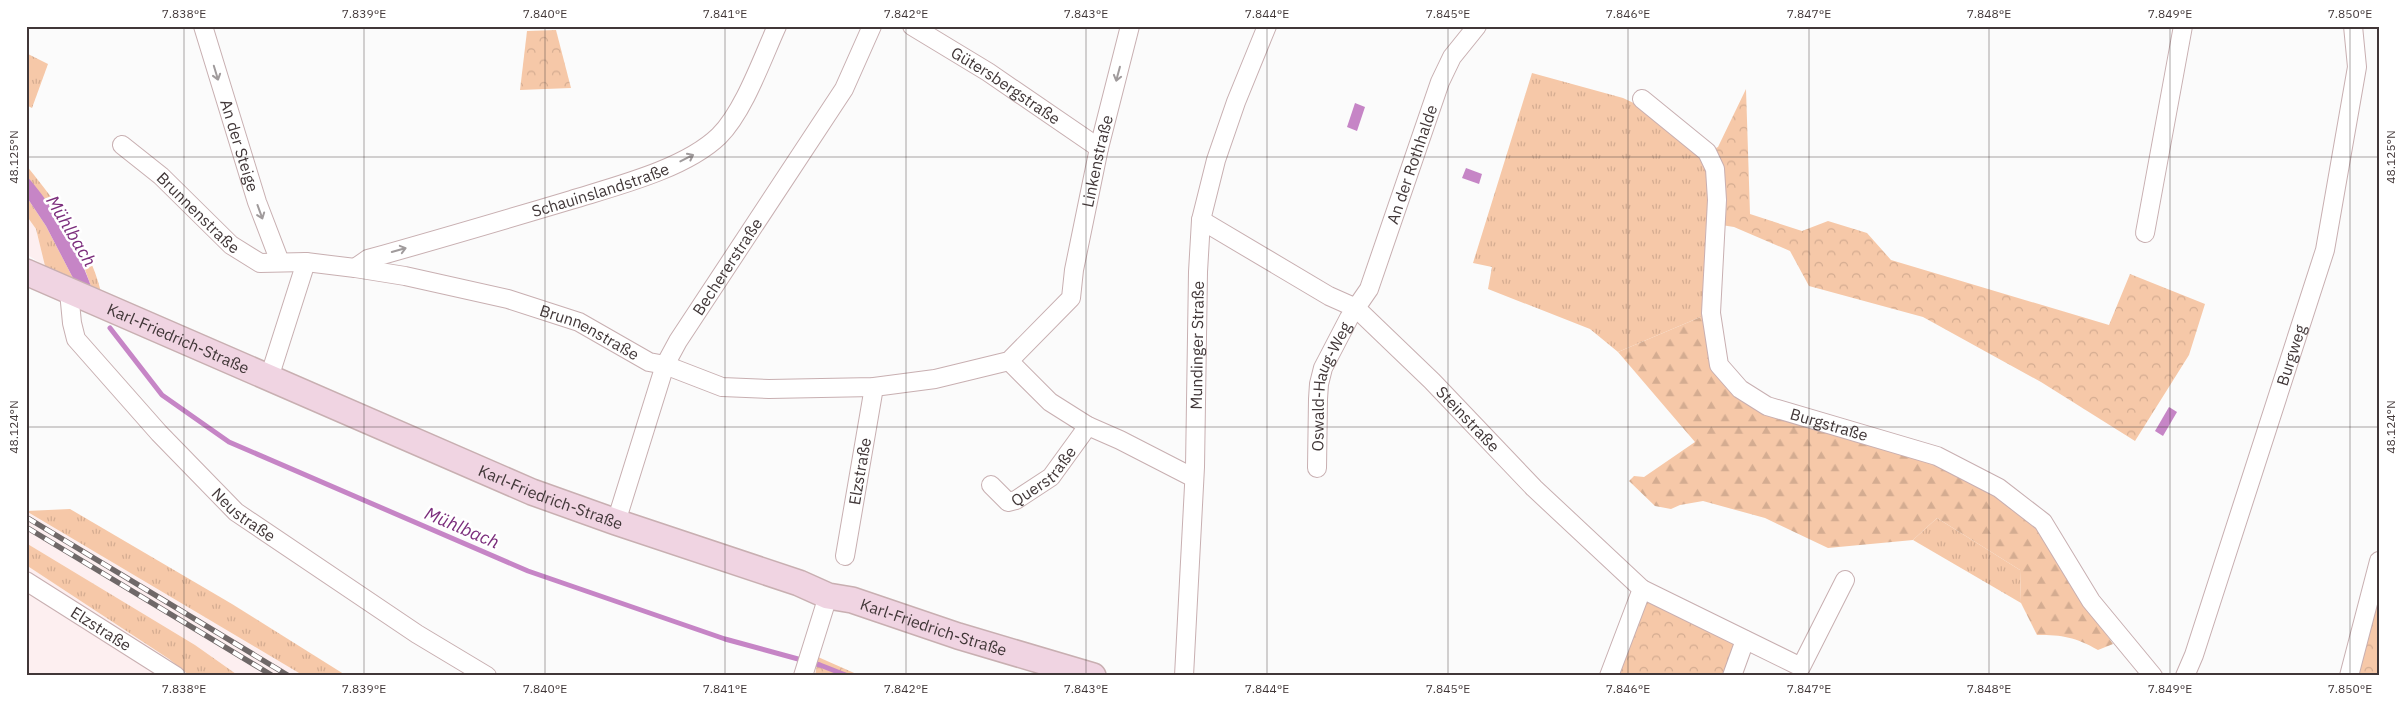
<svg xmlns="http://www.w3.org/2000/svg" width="2405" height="702" viewBox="0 0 2405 702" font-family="'IBM Plex Sans',sans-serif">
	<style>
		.built { fill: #fdeff0 }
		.grass { fill: url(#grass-tufts) }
		.forest { fill: url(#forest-firs) }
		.park { fill: url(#park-crowns) }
		.water { fill: #c685c6 }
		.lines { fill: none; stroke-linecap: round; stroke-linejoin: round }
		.stream { stroke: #c685c6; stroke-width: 5 }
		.street-casing { stroke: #c8afb1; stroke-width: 20 }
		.secondary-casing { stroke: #c8afb1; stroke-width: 28 }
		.street { stroke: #fff; stroke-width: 18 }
		.secondary { stroke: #f0d4e2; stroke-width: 25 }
		.rail-casing { stroke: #6f6868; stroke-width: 5.5 }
		.rail { stroke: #fff; stroke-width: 4; stroke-dasharray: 11; stroke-linecap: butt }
		.oneway { stroke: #a09b9c }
		.ticks { fill: none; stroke: #413738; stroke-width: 1; stroke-opacity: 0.45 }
		.labels { text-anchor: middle; stroke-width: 5; stroke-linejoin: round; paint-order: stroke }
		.street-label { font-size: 16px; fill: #413738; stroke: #fff }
		.water-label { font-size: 18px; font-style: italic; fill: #7b2d7c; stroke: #fff }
		.neatline { fill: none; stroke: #413738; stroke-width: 2 }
		.ticks-label { font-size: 12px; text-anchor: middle; fill: #413738 }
	</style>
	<defs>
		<pattern id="grass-tufts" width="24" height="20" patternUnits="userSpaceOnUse" patternTransform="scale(1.25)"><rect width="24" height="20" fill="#f6c8a8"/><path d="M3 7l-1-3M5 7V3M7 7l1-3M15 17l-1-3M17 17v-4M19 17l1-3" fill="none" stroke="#d4ac91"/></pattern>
		<pattern id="forest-firs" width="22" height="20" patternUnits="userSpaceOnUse" patternTransform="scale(1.25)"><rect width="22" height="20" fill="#f6c8a8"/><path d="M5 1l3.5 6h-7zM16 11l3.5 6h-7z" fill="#d4ac91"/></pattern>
		<pattern id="park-crowns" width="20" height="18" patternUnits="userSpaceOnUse" patternTransform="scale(1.25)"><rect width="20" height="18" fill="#f6c8a8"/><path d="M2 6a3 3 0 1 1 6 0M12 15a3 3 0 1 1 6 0" fill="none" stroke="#d4ac91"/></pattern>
	</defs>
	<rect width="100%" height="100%" fill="#fbfbfb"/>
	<g class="built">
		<path d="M26,215L36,229L45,266L26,254Z"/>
		<path d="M26,511L304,676H239L195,645L26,543Z"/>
		<path d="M26,565L169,659L190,676H26Z"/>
	</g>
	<g class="grass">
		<path d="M26,53L48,64L32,108L26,105Z"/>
		<path d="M1532,73L1623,98L1640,106L1707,152L1715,224L1706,223L1703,316L1618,352L1590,329L1488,289L1492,267L1473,263Z"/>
		<path d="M26,165C57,204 89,243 101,292L92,289L80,256L26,174Z"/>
		<path d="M26,196L46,226L73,278L45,266L36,229L26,215Z"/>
		<path d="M70,509L232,604L347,676H304L26,511Z"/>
		<path d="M1937,518L2020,570L2021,603L1913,540Z"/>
		<path d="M26,543L195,645L239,676H190L169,659L26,565Z"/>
	</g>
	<path class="forest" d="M1703,316L1740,398L1896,450L1958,474L1997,495L2040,530L2074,588L2113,644L2098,650C2075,637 2063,635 2037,635L2021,603L2020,570L1937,518L1913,540L1828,548L1765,518L1703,501L1680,505L1671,509L1655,506L1629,481L1634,476L1644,477L1695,442L1618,352Z"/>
	<g class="park">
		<path d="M556,30L571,88L520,90L527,31Z"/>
		<path d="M1746,89L1750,214L1802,231L1828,221L1867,233L1891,260L2109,325L2130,274L2205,304L2189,355L2135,441L2041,382L1923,317L1809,286L1790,251L1734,227L1715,224L1707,152L1718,147Z"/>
		<path d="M2379,596V676H2354Z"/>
		<path d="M1646,597L1736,642L1725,676H1616Z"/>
		<path d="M818,657L861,676H815Z"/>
	</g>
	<g class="water">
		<path d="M1355,103L1365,107L1357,131L1347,127Z"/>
		<path d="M1466,168L1482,174L1479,184L1462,178Z"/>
		<path d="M26,175C55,208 77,247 92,289L73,278L46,226L26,196Z"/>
		<path d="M2169,407L2177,412L2163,436L2155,431Z"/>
	</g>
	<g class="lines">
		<path class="stream" d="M110,328L162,395L229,442L528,571L725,639L820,665L848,676"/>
		<g class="street-casing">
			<g id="street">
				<path id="s1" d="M203,26L257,202L280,262"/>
				<path id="s2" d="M912,26L988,72L1099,148"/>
				<path id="s3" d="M1642,99L1707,152L1715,169L1717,200L1711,313L1719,365L1740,389L1767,406L1937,456L1999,488L2043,522L2091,601L2153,676"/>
				<path id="s4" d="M122,145L161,176L231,245L260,263L306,262L355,268L405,276L508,299L579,322L649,362L665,365L722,387L769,389L874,387L935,379L1009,361L1071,298L1074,270L1099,148L1130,26"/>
				<path id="s5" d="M1201,220L1329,296L1356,308L1432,381L1534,488L1642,589L1609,676"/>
				<path d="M2145,233L2183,26"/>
				<path id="s6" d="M355,268L368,259C436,240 504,220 571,200C616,186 685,169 719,136C744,111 762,59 777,26"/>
				<path id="s7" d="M69,292L72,323L76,339L159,433L236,512L417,634L487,676"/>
				<path d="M1009,361L1050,402L1088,426L1120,440L1194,478"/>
				<path d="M269,378L306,262"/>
				<path id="s8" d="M1317,468L1318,399L1319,384L1323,368L1349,318L1369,289L1440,82L1452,57L1477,26"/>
				<path id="s9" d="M991,485L1008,502L1016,500L1051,477L1088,426"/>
				<path id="s10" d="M616,522L665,365L678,341L844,89L872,26"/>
				<path id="s11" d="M845,556L874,387"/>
				<path id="s12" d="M26,581L176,676"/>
				<path d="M1642,589L1801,667L1845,580"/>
				<path d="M803,676L828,596"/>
				<path id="s13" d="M1184,676L1195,467L1198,272L1201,220L1216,160L1236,102L1267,26"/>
				<path d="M1732,676L1745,640"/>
				<path id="s14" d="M2185,676L2194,655L2325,250L2357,67L2353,26"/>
				<path d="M2349,676L2379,561"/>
			</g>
		</g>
		<g class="secondary-casing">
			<g id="secondary">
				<path id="s15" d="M26,272L532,492L616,522L799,583L828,596L852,600L958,636L1093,676"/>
			</g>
		</g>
		<use href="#street" class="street"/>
		<use href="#secondary" class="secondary"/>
		<g class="rail-casing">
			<g id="rail">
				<path d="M26,517L289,676"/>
				<path d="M26,527L273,676"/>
			</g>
		</g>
		<use href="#rail" class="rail"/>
	</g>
	<defs><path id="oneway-shaft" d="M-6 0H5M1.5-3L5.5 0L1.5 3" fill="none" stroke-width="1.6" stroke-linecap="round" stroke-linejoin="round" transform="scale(1.25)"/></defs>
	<g class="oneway">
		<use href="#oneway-shaft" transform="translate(216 73) rotate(73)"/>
		<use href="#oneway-shaft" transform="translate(1118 74) rotate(105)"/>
		<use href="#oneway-shaft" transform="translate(687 158) rotate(-27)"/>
		<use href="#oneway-shaft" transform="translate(260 212) rotate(70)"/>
		<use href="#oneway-shaft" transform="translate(399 250) rotate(-16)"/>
	</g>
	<path class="ticks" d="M184,26V676M364,26V676M545,26V676M725,26V676M906,26V676M1086,26V676M1267,26V676M1448,26V676M1628,26V676M1809,26V676M1989,26V676M2170,26V676M2350,26V676M26,157H2379M26,427H2379"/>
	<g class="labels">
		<g class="street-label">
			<text dy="6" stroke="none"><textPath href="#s2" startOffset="111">Gütersbergstraße</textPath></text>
			<text dy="6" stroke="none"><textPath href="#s1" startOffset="125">An der Steige</textPath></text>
			<text dy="6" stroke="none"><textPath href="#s4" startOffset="1184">Linkenstraße</textPath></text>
			<text dy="6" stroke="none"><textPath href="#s8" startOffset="324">An der Rothhalde</textPath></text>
			<text dy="6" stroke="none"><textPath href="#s6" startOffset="258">Schauinslandstraße</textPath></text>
			<text dy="6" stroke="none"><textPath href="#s4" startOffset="102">Brunnenstraße</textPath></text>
			<text dy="6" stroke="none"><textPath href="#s10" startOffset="281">Bechererstraße</textPath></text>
			<text dy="6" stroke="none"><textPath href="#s4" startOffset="522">Brunnenstraße</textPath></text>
			<text dy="6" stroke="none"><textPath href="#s15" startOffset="166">Karl-Friedrich-Straße</textPath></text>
			<text dy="6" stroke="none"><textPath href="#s13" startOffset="331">Mundinger Straße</textPath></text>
			<text dy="6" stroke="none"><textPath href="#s14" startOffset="338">Burgweg</textPath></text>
			<text dy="6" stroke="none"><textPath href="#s8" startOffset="84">Oswald-Haug-Weg</textPath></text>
			<text dy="6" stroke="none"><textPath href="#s5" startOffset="336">Steinstraße</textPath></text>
			<text dy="6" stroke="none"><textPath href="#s3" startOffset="428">Burgstraße</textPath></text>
			<text dy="6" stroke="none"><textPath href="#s11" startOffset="86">Elzstraße</textPath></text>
			<text dy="6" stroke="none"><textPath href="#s9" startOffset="69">Querstraße</textPath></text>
			<text dy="6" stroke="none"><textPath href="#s15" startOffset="571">Karl-Friedrich-Straße</textPath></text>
			<text dy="6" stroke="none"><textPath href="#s7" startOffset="291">Neustraße</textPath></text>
			<text dy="6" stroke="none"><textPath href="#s15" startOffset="976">Karl-Friedrich-Straße</textPath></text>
			<text dy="6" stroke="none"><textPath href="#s12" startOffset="89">Elzstraße</textPath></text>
		</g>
		<g class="water-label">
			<text transform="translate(71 231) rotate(59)" y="6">Mühlbach</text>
			<text transform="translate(462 528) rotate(23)" y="6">Mühlbach</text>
		</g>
	</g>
	<rect width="2405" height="702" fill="none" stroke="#ffffff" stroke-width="55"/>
	<rect x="28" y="28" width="2350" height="646" class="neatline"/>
	<g class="ticks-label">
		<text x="184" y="18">7.838°E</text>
		<text x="364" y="18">7.839°E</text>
		<text x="545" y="18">7.840°E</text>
		<text x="725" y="18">7.841°E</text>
		<text x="906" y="18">7.842°E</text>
		<text x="1086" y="18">7.843°E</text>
		<text x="1267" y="18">7.844°E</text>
		<text x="1448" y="18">7.845°E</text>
		<text x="1628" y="18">7.846°E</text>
		<text x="1809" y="18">7.847°E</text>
		<text x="1989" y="18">7.848°E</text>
		<text x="2170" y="18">7.849°E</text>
		<text x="2350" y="18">7.850°E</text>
		<text transform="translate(14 157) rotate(-90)" y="4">48.125°N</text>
		<text transform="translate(2391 157) rotate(-90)" y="4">48.125°N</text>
		<text transform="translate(14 427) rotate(-90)" y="4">48.124°N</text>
		<text transform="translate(2391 427) rotate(-90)" y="4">48.124°N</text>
		<text x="184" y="693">7.838°E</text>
		<text x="364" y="693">7.839°E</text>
		<text x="545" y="693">7.840°E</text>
		<text x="725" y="693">7.841°E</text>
		<text x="906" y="693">7.842°E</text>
		<text x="1086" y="693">7.843°E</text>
		<text x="1267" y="693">7.844°E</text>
		<text x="1448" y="693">7.845°E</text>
		<text x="1628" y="693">7.846°E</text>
		<text x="1809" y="693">7.847°E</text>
		<text x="1989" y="693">7.848°E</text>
		<text x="2170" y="693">7.849°E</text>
		<text x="2350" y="693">7.850°E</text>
	</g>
</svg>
